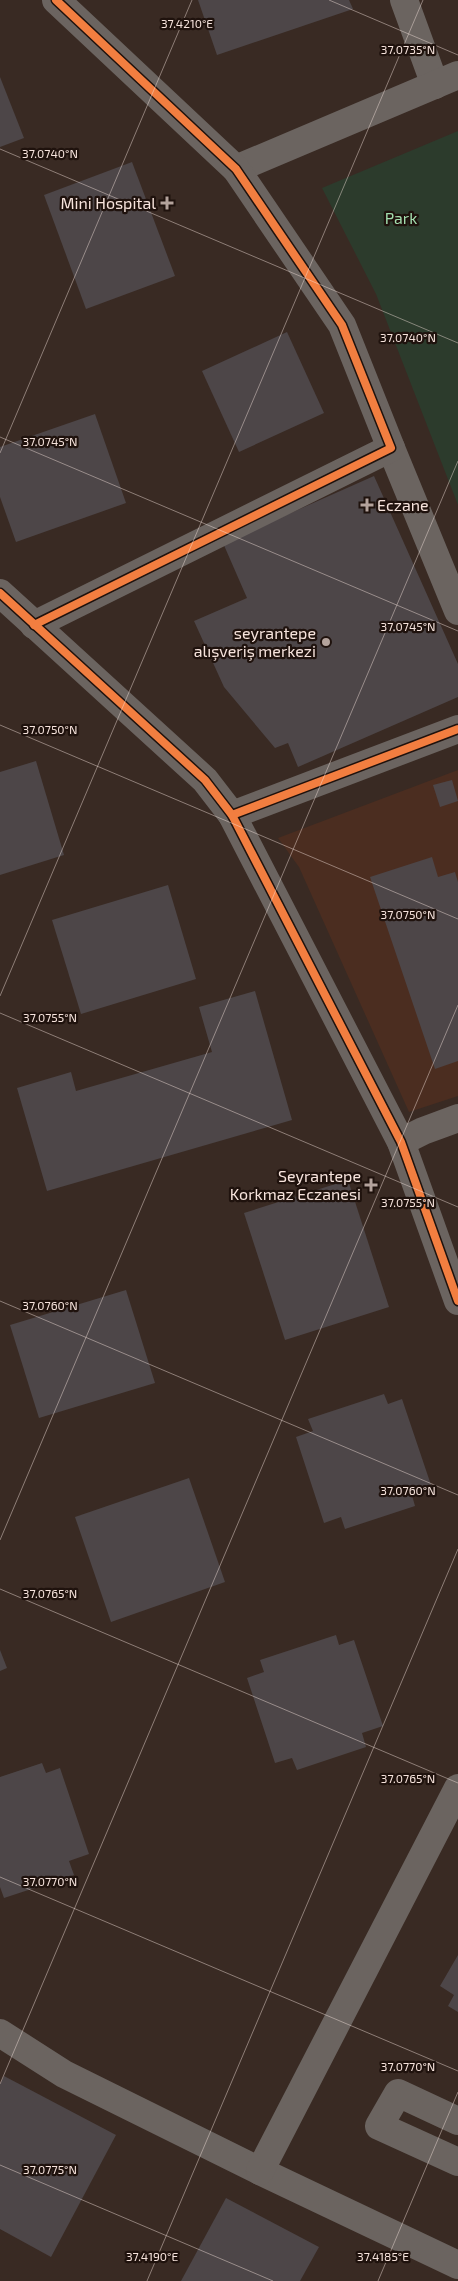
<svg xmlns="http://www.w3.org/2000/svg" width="458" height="2281" viewBox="0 0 458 2281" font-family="'Exo 2',sans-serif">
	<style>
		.built { fill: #4b2d20 }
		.green { fill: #2c3b2c }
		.building { fill: #4d4648 }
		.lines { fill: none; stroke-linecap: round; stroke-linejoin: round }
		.minor { stroke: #6b6460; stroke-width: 28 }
		.cycleway-casing { stroke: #1f120d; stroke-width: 11 }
		.cycleway { stroke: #f27e40; stroke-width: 8 }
		.ticks { fill: none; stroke: #f7e4dd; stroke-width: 1; stroke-opacity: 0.45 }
		.poi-dot { fill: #b4a39c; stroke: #1f120d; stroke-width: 2 }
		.labels { text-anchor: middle; stroke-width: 4.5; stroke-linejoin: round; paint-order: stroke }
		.poi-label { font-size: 16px; fill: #f7e4dd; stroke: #1f120d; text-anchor: end }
		.park-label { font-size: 16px; fill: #a3ddae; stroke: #1f120d }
		.ticks-label { font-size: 12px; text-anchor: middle; fill: #f7e4dd; stroke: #1f120d; stroke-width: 4.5; stroke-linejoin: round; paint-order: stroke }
	</style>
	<rect width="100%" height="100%" fill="#392a23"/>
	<path class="built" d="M458,770V1096L409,1112L299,867L278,838Z"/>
	<path class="green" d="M458,131V505L376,294L322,188Z"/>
	<g class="building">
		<path d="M198,0H349L353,9L217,55Z"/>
		<path d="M0,77L24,138L0,147Z"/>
		<path d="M132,162L175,276L86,309L44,195Z"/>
		<path d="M287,332L324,413L239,452L202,371Z"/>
		<path d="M95,414L126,503L16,542L0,497V447Z"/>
		<path d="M374,476L458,664V697L298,767L288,743L275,748L224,687L194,621L247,598L223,543Z"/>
		<path d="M36,761L64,855L0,875V772Z"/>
		<path d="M452,780L458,801L440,807L433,785Z"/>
		<path d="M432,857L438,877L455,872L458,882V1061L435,1069L370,877Z"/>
		<path d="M168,885L196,979L81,1014L52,920Z"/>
		<path d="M255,991L292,1120L47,1191L17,1088L71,1072L76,1091L212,1052L199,1007Z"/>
		<path d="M348,1180L389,1307L285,1340L244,1213Z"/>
		<path d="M126,1290L155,1383L39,1418L10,1325Z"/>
		<path d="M384,1394L388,1404L402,1399L431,1485L411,1492L415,1506L345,1529L341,1517L324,1523L296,1437L313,1431L308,1419Z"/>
		<path d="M189,1478L225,1582L111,1622L75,1517Z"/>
		<path d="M336,1635L339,1645L354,1640L383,1726L362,1733L366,1747L297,1770L292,1758L275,1763L247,1678L264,1672L260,1660Z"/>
		<path d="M0,1650L7,1668L0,1671Z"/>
		<path d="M42,1763L46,1773L60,1768L89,1854L69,1861L74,1875L4,1898L0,1887V1777Z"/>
		<path d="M458,1955V2012L448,2006L454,1995L440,1986Z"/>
		<path d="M4,2076L116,2135L51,2257L0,2229V2084Z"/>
		<path d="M226,2198L319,2247L300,2281H181Z"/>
	</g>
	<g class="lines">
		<g class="minor">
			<path d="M404,0L435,85"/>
			<path d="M236,169L458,75"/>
			<path d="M391,448L458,611"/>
			<path d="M0,593L205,780L232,815L458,729"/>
			<path d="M34,625L391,448L342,325L236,169L56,0"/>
			<path d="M232,815L401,1142L458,1301"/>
			<path d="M401,1142L423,1131L458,1118"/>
			<path d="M0,2033L64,2074L260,2171L458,2265"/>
			<path d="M458,2121L398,2093L379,2126L458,2162"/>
			<path d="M260,2171L458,1788"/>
		</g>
		<g class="cycleway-casing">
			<g id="cycleway">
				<path d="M0,593L205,780L232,815L458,729"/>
				<path d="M34,625L391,448L342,325L236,169L56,0"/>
				<path d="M232,815L401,1142L458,1301"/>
			</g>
		</g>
		<use href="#cycleway" class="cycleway"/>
	</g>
	<path class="ticks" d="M329,0L458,55M0,149L458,343M0,437L458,631M0,453L192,0M0,725L458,919M0,996L423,0M0,1013L458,1207M0,1301L458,1495M0,1540L458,461M0,1589L458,1783M0,1877L458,2071M0,2084L458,1005M0,2165L273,2281M147,2281L458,1549M378,2281L458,2092"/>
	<g class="poi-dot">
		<path d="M164.5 195.5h5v5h5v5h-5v5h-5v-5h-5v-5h5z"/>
		<path d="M364.5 497.5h5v5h5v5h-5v5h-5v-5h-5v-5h5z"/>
		<circle cx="326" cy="642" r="5"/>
		<path d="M368.5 1177.5h5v5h5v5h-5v5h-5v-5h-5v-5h5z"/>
	</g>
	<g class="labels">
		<g class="poi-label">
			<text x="156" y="209">Mini Hospital</text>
			<text x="377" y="511" text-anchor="start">Eczane</text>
			<text x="316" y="639">seyrantepe<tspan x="316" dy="18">alışveriş merkezi</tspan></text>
			<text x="361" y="1182">Seyrantepe<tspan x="361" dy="18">Korkmaz Eczanesi</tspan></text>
		</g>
		<g class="park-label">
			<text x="401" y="224">Park</text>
		</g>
	</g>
	<g class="ticks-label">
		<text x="187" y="28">37.4210°E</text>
		<text x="408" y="54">37.0735°N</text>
		<text x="50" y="158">37.0740°N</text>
		<text x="408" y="342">37.0740°N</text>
		<text x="50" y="446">37.0745°N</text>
		<text x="408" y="631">37.0745°N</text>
		<text x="50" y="734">37.0750°N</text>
		<text x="408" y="919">37.0750°N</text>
		<text x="50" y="1022">37.0755°N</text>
		<text x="408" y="1207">37.0755°N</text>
		<text x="50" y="1310">37.0760°N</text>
		<text x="408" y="1495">37.0760°N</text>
		<text x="50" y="1598">37.0765°N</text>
		<text x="408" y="1783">37.0765°N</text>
		<text x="50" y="1886">37.0770°N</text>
		<text x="408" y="2071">37.0770°N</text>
		<text x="50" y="2174">37.0775°N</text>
		<text x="152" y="2261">37.4190°E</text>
		<text x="383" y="2261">37.4185°E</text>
	</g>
</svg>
